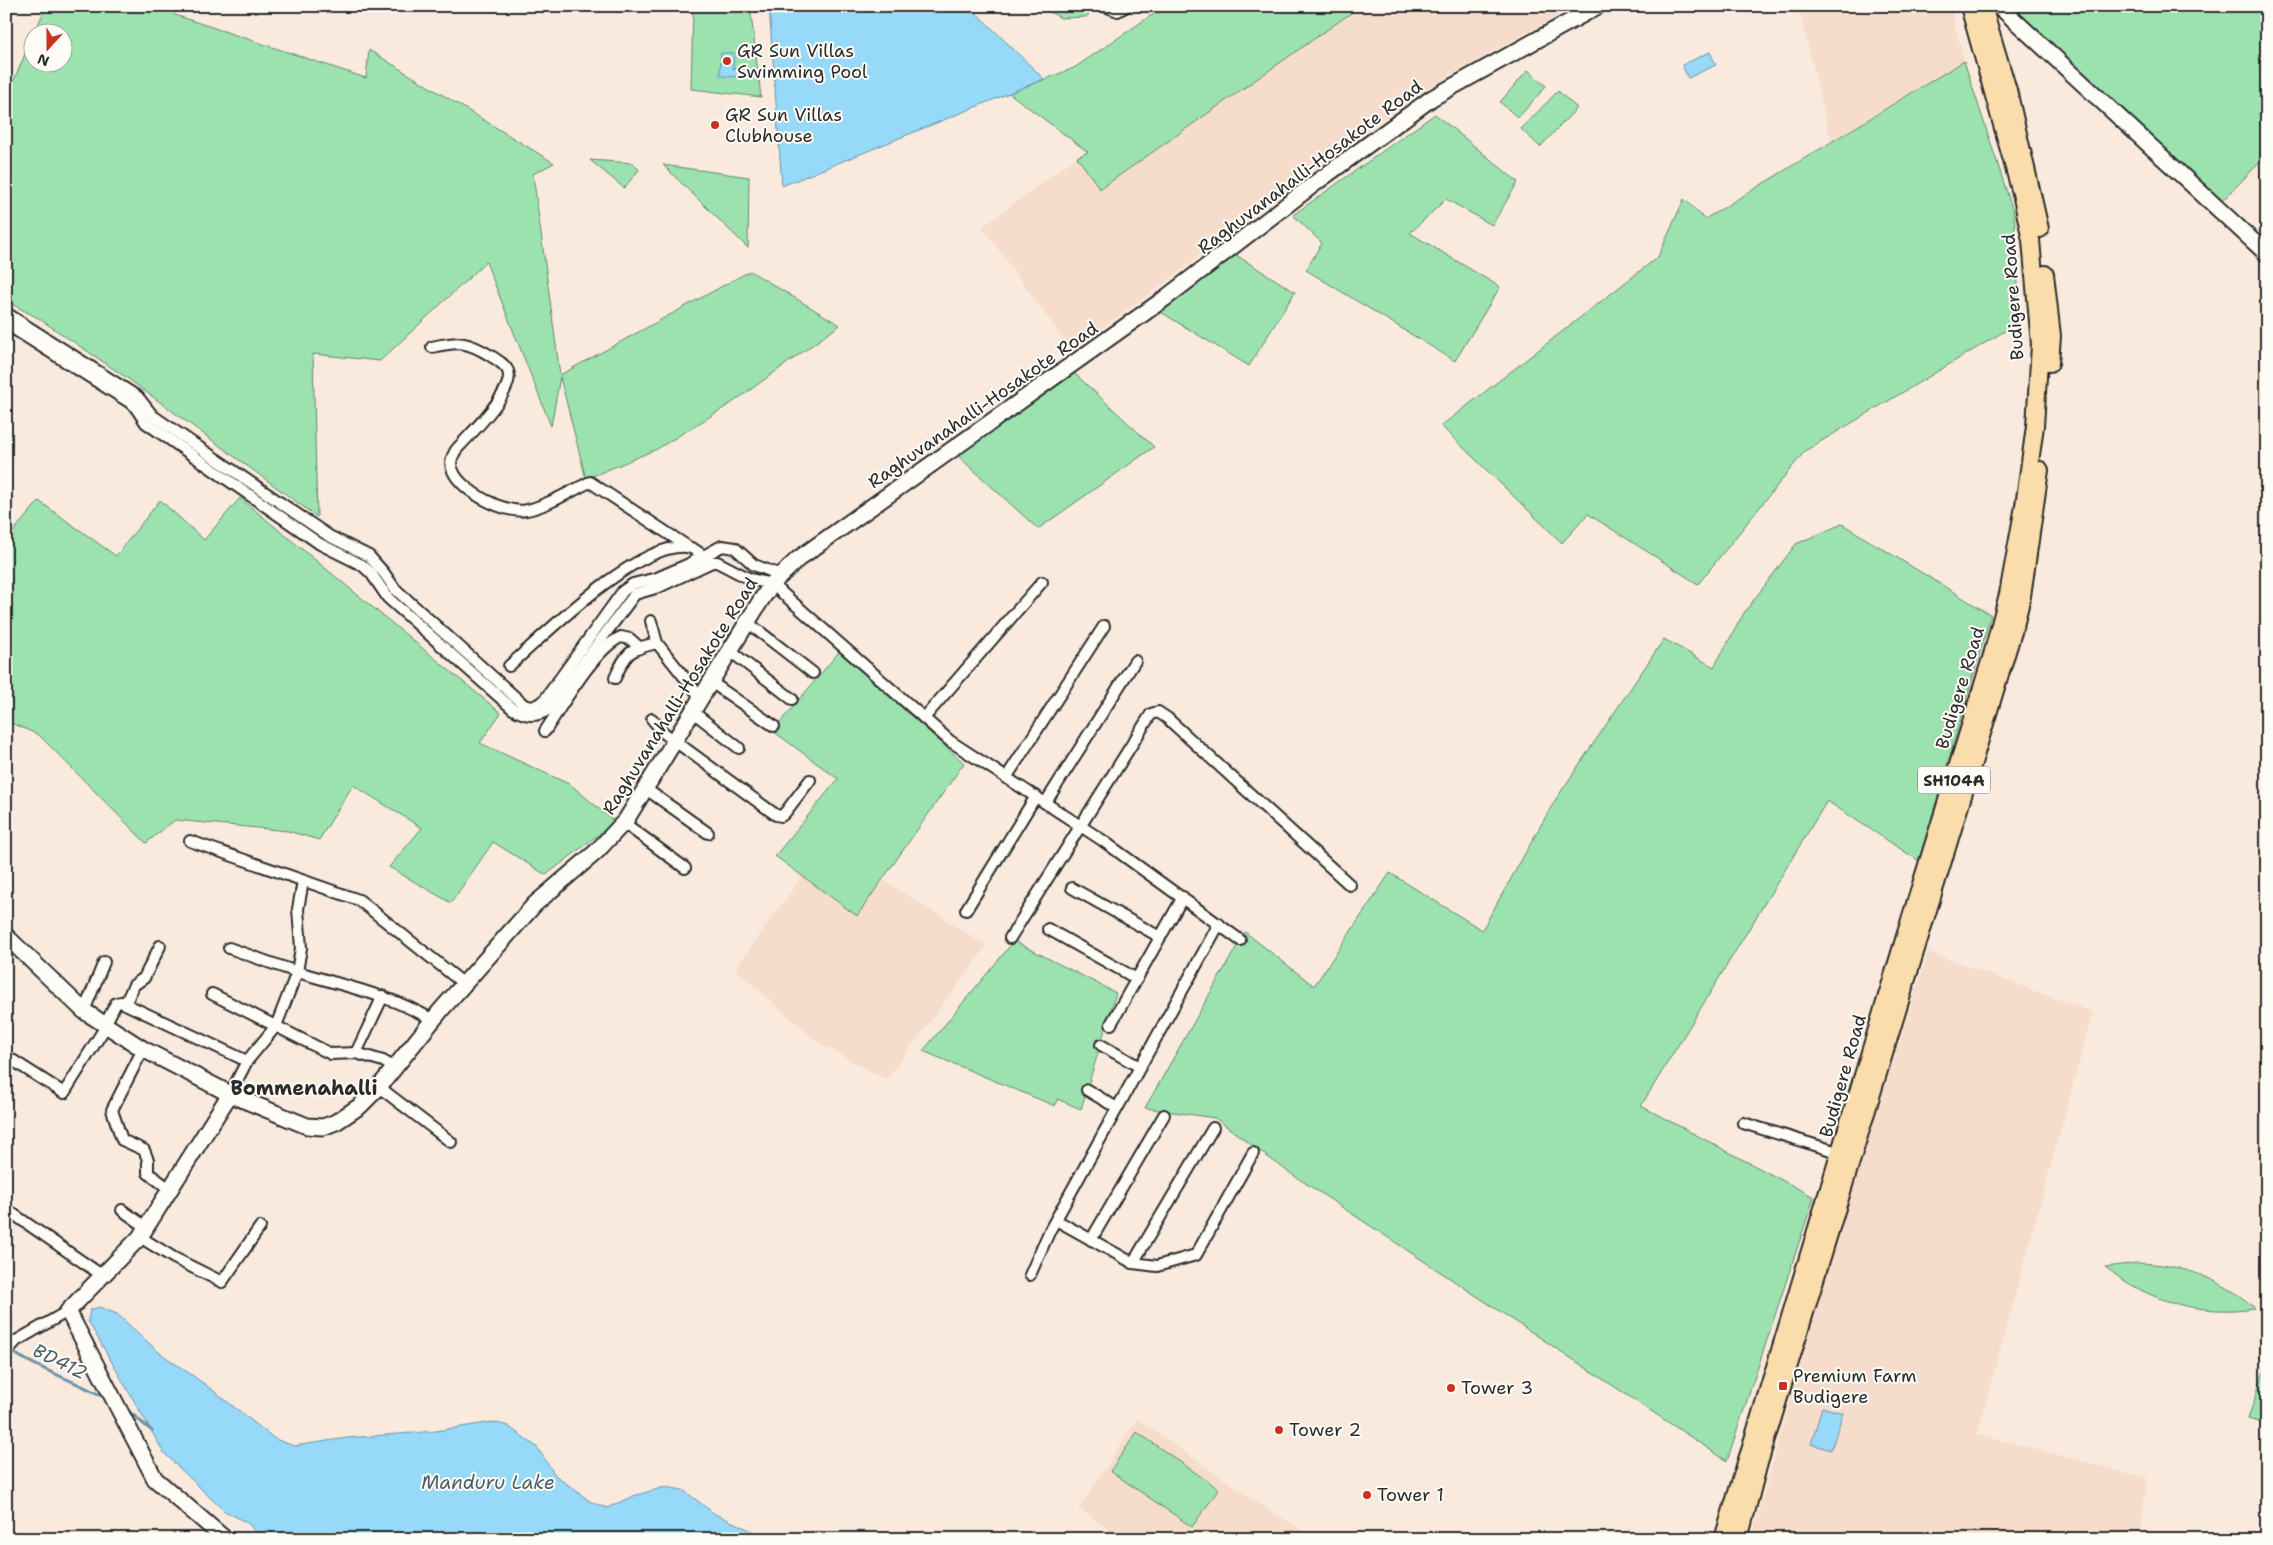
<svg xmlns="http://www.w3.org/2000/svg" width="2273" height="1545" viewBox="0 0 2273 1545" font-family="'Shantell Sans',sans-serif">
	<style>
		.built { fill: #f6ddcb }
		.green { fill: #9be2af; stroke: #63866d }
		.water { fill: #97d9f9; stroke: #6c93a7 }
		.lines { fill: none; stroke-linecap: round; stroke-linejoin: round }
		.stream { stroke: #6c93a7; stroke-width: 3 }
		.street-casing { stroke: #2b2b2b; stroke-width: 14 }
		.secondary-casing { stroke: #2b2b2b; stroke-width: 19 }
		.primary-casing { stroke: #2b2b2b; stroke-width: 20 }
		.street { stroke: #fdfcf7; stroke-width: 10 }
		.secondary { stroke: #fdfcf7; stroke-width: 15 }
		.primary { stroke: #faddab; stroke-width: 16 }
		.poi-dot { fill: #c8321e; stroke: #fdfcf7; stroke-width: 2 }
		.labels { text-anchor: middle; stroke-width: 4; stroke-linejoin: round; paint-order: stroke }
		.shield { fill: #fdfcf7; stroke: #6a6a68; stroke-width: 1 }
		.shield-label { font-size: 16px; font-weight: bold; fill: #2b2b2b }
		.poi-label { font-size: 18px; fill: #2b2b2b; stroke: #fdfcf7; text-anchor: start }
		.street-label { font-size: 18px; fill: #2b2b2b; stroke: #fdfcf7 }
		.water-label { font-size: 19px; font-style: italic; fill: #4b5f69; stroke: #fdfcf7 }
		.quarter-label { font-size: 20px; font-weight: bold; fill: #2b2b2b; stroke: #fdfcf7 }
	</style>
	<rect width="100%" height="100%" fill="#f9eadd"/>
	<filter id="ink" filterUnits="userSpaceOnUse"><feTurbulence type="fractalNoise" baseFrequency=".02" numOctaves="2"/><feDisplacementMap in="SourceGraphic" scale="10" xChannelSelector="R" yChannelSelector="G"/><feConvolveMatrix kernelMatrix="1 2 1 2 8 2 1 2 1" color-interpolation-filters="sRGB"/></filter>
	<g filter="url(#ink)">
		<g class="built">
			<path d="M1361,6H1576L1417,94L1292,185L1167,281L1071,350L982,227L1077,157L1100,189Z"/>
			<path d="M1798,6H1950L1964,61L1831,141Z"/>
			<path d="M802,876L857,916L882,879L987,946L886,1080L819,1043L735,969Z"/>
			<path d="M1928,952L2093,1012L1977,1434L2147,1478L2140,1539H1751L1828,1266Z"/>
			<path d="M1137,1419L1266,1508L1316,1539H1122L1079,1509Z"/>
		</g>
		<g class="green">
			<path d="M46,6H169L175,15L366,78L369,50L554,163L533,174L560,375L750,271L840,325L732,403L657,449L586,479L560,377L551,426L486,262L380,361L313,354L317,517L127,378L38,318L6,301V89L9,91L32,38V62H62V32H35Z"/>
			<path d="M693,6H750L761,97L691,89Z"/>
			<path d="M1038,6H1097L1086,17L1061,18Z"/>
			<path d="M1165,6H1361L1100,189L1077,157L1088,152L1009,93L1074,68Z"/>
			<path d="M2010,6H2267V155L2222,201Z"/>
			<path d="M1964,61L2014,214L2020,322L1805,451L1698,584L1588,514L1562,543L1441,426L1658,257L1684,199L1705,219Z"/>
			<path d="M1528,70L1546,86L1518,118L1500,102Z"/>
			<path d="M1558,91L1577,108L1540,147L1521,129Z"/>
			<path d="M1435,114L1518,182L1492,225L1446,199L1410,233L1500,287L1455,361L1306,270L1322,243L1293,215Z"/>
			<path d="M590,160L633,163L639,170L624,188Z"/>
			<path d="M663,165L749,177L748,248Z"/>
			<path d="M1236,255L1295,292L1249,366L1159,311Z"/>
			<path d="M1073,372L1154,447L1038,529L958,456Z"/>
			<path d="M240,498L501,713L480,743L571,785L615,822L546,875L493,842L451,903L389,867L422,828L353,785L319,840L288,831L175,820L146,843L39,735L6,721V540L39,501L116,556L160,500L204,540Z"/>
			<path d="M1842,524L1991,615L1919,861L1827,801L1641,1106L1814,1197L1727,1461L1287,1171L1215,1118L1145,1108L1245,932L1314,986L1390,873L1482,930L1554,802L1664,639L1714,667L1744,613L1796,544Z"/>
			<path d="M839,652L964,763L857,916L775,856L838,779L773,731Z"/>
			<path d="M1014,941L1116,993L1081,1109L1057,1099L1055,1106L923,1051Z"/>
			<path d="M2137,1263C2182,1264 2220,1278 2255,1308C2200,1316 2149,1302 2105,1267Z"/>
			<path d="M2267,1362V1424L2248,1419Z"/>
			<path d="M1137,1432L1219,1489L1192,1527L1110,1471Z"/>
		</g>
		<g class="water">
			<path d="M769,6H969L1044,79L782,186Z"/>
			<path d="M1710,52L1716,65L1688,78L1682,65Z"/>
			<path d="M721,53H734L733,69H741L740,77L720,76Z"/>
			<path d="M99,1307L117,1314L160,1353L206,1385L275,1439L294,1446L347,1438L436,1431L493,1422L508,1426L537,1447L555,1475L591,1502L607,1508L633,1496L665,1487L683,1490L715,1514L770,1539H260L249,1524L223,1510L164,1453L88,1321L90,1310Z"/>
			<path d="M1822,1407L1843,1413L1831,1450L1811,1444Z"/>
		</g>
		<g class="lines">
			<g class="stream">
				<path d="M11,1351C39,1370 74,1380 104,1397"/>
				<path d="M126,1409L152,1431"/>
			</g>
			<g class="street-casing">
				<g id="street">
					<path d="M1104,6L1118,11L1127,6"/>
					<path d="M6,313L138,397L153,416L329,536L369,556L384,573L395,589L524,705L532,707L543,702L623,591L633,584L657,578L689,564L722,546L735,548L754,565L781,575"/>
					<path d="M6,324L134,405L146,423L320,544L362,565L371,573L388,598L513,709C526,716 537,718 549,709L635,594L659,587L712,562H717L750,579L772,584L950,741L1102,840L1240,940"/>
					<path d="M432,347C459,341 467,341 491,356C497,360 505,364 508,371C516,391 469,435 456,450C452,457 449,463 453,471C461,491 506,515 527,510C547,506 571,491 590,482L687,546"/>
					<path d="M651,621L657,643L701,698"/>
					<path d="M747,622L813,673"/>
					<path d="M729,650L792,699"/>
					<path d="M509,666C547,633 636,543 686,547C694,547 702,555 708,561"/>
					<path d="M615,678C626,652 630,649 657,643"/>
					<path d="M711,682L774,726"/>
					<path d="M693,712L739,748"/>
					<path d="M924,718L1042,582"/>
					<path d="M652,719L664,733L776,815L781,816L784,814L810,780"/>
					<path d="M545,731C562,706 595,648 621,637L630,639L639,647"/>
					<path d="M1006,778L1104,626"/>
					<path d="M646,789L708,833"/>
					<path d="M1046,802L1135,661"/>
					<path d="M624,823L685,868"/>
					<path d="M190,841L359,900L464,984"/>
					<path d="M1072,888L1160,937"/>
					<path d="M966,910L1036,796"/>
					<path d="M1048,929L1137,979"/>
					<path d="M1010,938L1151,714L1158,712L1167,718L1350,885"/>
					<path d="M229,948C252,956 275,965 298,972C347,987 388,994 433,1020"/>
					<path d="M212,994L331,1054L356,1053L383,1061L395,1068"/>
					<path d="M125,1004L134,985L144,978L160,946"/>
					<path d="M84,1011L104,962"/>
					<path d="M1111,1024L1183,897"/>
					<path d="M105,1025L116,1003L121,1002L247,1061"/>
					<path d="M1101,1045L1140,1067"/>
					<path d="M143,1049L112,1110L122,1140L144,1150L148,1160V1173L171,1190"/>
					<path d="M356,1053L383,996"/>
					<path d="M6,1056L64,1093L106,1026"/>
					<path d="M379,1087L451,1142"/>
					<path d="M1087,1090L1117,1108"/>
					<path d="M230,1094L247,1061L276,1026L297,972L301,948L298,909L303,881"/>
					<path d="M1743,1123L1841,1153"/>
					<path d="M6,1209L103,1276"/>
					<path d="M122,1210L146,1227"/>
					<path d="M1056,1220L1133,1263L1157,1266L1196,1255L1253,1153"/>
					<path d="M140,1237L174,1258L222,1282L260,1227"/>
					<path d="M1091,1240L1164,1115"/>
					<path d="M1133,1263L1213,1128"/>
					<path d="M1030,1275L1050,1230L1219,924"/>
					<path d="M6,1353L16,1341L68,1311"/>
				</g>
			</g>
			<g class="secondary-casing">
				<g id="secondary">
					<path d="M1999,6L2267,254"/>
					<path d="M6,936L84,1011L143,1049L234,1096L307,1126L323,1127L336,1122L360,1106L379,1087L441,1010L535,904L596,852L626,820L761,600L772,584L798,559L1164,299L1318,181L1432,98L1598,6"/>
					<path d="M225,1539L155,1479L68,1311L140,1237L230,1094"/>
				</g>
			</g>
			<g class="primary-casing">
				<g id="primary">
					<path d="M1983,6L2008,90L2040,229"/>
					<path d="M2045,274L2052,336L2050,363"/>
					<path d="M1723,1539L1906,933L1992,655L2008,594L2024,506L2035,426L2040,345L2031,240L2021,193L1969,6"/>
					<path d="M1739,1539L1759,1463L2016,622L2022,596L2040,470"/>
				</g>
			</g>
			<use href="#street" class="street"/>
			<use href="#secondary" class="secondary"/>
			<use href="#primary" class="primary"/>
		</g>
	</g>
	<g class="poi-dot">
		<circle cx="727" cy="61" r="5"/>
		<circle cx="715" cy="125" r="5"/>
		<rect x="1778" y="1381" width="10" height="10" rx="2.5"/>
		<circle cx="1451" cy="1388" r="5"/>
		<circle cx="1279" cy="1430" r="5"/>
		<circle cx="1367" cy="1495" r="5"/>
	</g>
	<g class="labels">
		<rect class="shield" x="1918" y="766.5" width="72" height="27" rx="4"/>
		<g class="shield-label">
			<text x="1954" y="786">SH104A</text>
		</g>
		<g class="poi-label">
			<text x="737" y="57">GR Sun Villas<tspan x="737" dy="21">Swimming Pool</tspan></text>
			<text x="725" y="121">GR Sun Villas<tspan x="725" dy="21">Clubhouse</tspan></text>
			<text x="1793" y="1382">Premium Farm<tspan x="1793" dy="21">Budigere</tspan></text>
			<text x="1461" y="1394">Tower 3</text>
			<text x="1289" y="1436">Tower 2</text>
			<text x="1377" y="1501">Tower 1</text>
		</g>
		<g class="street-label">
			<text transform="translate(1310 167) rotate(-37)" y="6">Raghuvanahalli-Hosakote Road</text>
			<text transform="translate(2013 297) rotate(-94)" y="6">Budigere Road</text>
			<text transform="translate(983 405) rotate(-35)" y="6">Raghuvanahalli-Hosakote Road</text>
			<text transform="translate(1960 688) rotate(-73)" y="6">Budigere Road</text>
			<text transform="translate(680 696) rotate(-58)" y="6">Raghuvanahalli-Hosakote Road</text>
			<text transform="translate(1843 1076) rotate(-74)" y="6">Budigere Road</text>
		</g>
		<g class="water-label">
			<text transform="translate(60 1361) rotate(26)" y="7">BD412</text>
			<text x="488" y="1489">Manduru Lake</text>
		</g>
		<g class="quarter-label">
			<text x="304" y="1095">Bommenahalli</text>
		</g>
	</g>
	<rect width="2273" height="1545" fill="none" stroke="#fdfcf7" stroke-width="25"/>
	<rect x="12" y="12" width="2248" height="1520" fill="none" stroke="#2b2b2b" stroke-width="2" filter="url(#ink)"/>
	<g transform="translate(48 48) rotate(201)"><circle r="24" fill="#fdfcf7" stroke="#a9a8a5"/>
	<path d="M0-4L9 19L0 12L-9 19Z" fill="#c8321e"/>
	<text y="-8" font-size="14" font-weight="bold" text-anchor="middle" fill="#2b2b2b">N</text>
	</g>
</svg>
